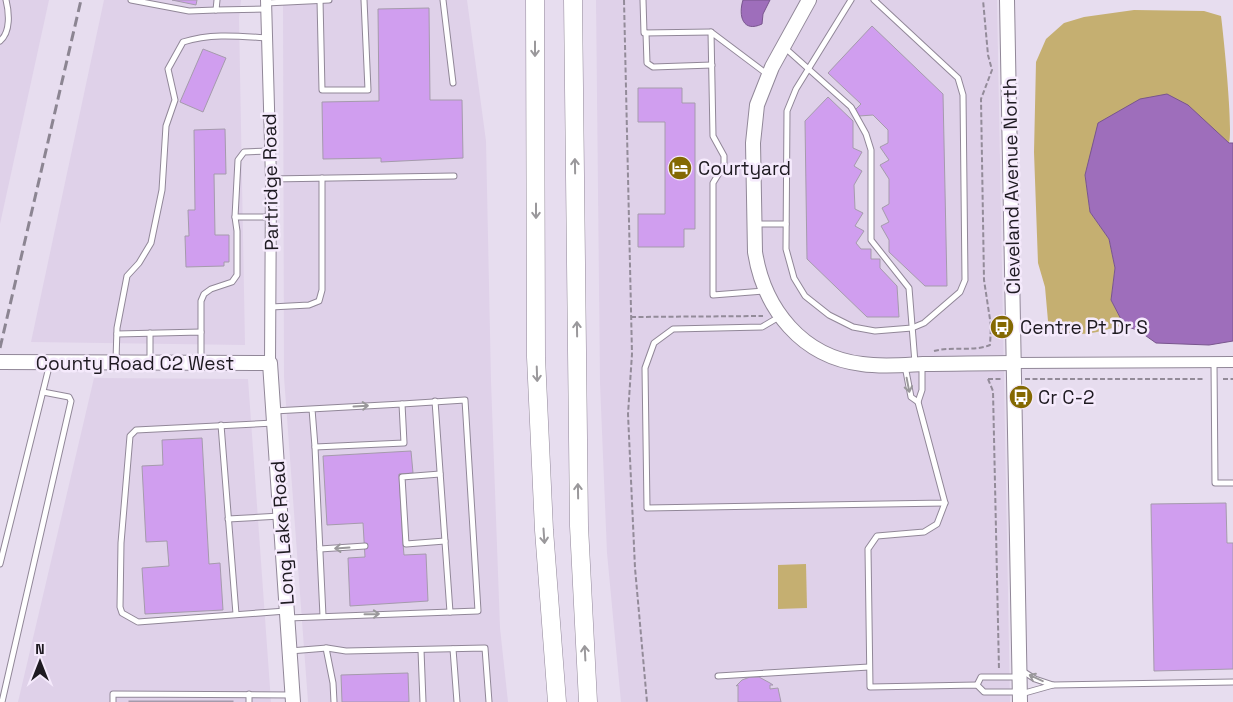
<svg xmlns="http://www.w3.org/2000/svg" width="1233" height="702" viewBox="0 0 1233 702" font-family="'Space Grotesk',sans-serif">
	<style>
		.built { fill: #dfd1e9 }
		.green { fill: #c5af71 }
		.water { fill: #9e6ebb; stroke: #78558d }
		.building { fill: #d09eef; stroke: #a59bac }
		.lines { fill: none; stroke-linecap: round; stroke-linejoin: round }
		.lane-casing { stroke: #918798; stroke-width: 7 }
		.street-casing { stroke: #918798; stroke-width: 12 }
		.secondary-casing { stroke: #918798; stroke-width: 16 }
		.highway-casing { stroke: #918798; stroke-width: 19 }
		.path { stroke: #938b99; stroke-width: 2; stroke-dasharray: 5 2.5; stroke-linecap: butt }
		.lane { stroke: #fff; stroke-width: 5 }
		.street { stroke: #fff; stroke-width: 10 }
		.secondary { stroke: #fff; stroke-width: 14 }
		.highway { stroke: #fff; stroke-width: 18 }
		.rail { stroke: #8c8592; stroke-width: 3; stroke-dasharray: 10 5; stroke-linecap: butt }
		.oneway { stroke: #9a989b }
		.labels { text-anchor: middle; stroke-width: 5; stroke-linejoin: round; paint-order: stroke }
		.poi-label { font-size: 19px; fill: #1e1a21; stroke: #f5eafc; text-anchor: start }
		.street-label { font-size: 19px; fill: #1e1a21; stroke: #f5eafc }
	</style>
	<rect width="100%" height="100%" fill="#e7ddef"/>
	<g class="built">
		<path d="M0,0H49L0,224Z"/>
		<path d="M104,0H241L239,18L245,345L31,342Z"/>
		<path d="M283,0H467L486,141L491,381L500,628L508,702H308L284,377Z"/>
		<path d="M596,0H997L1010,702H621L607,553L600,383Z"/>
		<path d="M94,378L248,379L271,702H18Z"/>
	</g>
	<g class="green">
		<path d="M1134,10L1204,11L1221,16C1224,39 1233,129 1229,143L1209,126L1092,150L1085,175L1090,212L1109,239L1115,268L1111,300L1124,325C1097,332 1069,343 1048,321L1045,287L1038,263L1034,152L1036,62L1046,39L1064,23L1084,17Z"/>
		<path d="M806,564L807,608L778,609V565Z"/>
	</g>
	<g class="water">
		<path d="M743,0H770L763,14L762,24C743,33 738,16 743,0Z"/>
		<path d="M1167,94L1188,105L1229,143H1233V341L1209,345L1156,343L1139,331L1124,325L1111,300L1115,268L1109,239L1090,212L1085,175L1098,123L1140,99Z"/>
	</g>
	<g class="building">
		<path d="M172,0H197L196,5Z"/>
		<path d="M429,8L430,100H462L463,158L381,162V158L323,159L322,102L379,101L378,9Z"/>
		<path d="M872,26L943,94L947,286H925L889,252V240L881,226L889,222L882,208L889,204V179L880,165L889,160L880,147L888,143V130L873,115L859,116L854,111L861,104L828,73Z"/>
		<path d="M203,49L226,58L203,112L180,102Z"/>
		<path d="M638,88H682V103H695V229H684V247H638V214H665V122H638Z"/>
		<path d="M828,97L853,121V148L862,152L854,166L862,171L854,185L855,209L863,213L855,226L864,231L856,243L861,249H871V259H880V268L897,286L899,317H867L807,259L805,121Z"/>
		<path d="M225,129L226,174H214L215,235H229V262H224V266L186,267L185,236H189L188,210H195L194,130Z"/>
		<path d="M202,438L209,564L220,563L223,610L145,614L142,568L169,566L167,541L146,542L142,466L163,465L162,440Z"/>
		<path d="M411,451L413,473L399,474L403,544L404,555L426,554L428,601L350,606L348,558L365,557L363,523L327,525L323,456Z"/>
		<path d="M1226,503L1227,543H1233V669L1154,671L1151,504Z"/>
		<path d="M408,673L409,702H342L341,675Z"/>
		<path d="M750,677H759L770,683L773,685H770V689L778,688L781,702H738V685L736,686L742,680Z"/>
		<rect x="129" y="701" width="104" height="1"/>
	</g>
	<g class="lines">
		<g class="lane-casing">
			<g id="lane">
				<path d="M131,0L189,11L216,10"/>
				<path d="M217,0L216,10L266,9"/>
				<path d="M320,0L322,90H368L364,0"/>
				<path d="M443,0L453,83"/>
				<path d="M643,0L644,33L711,32"/>
				<path d="M851,0L796,89L787,111L786,249L794,278L805,296L829,315L853,327L875,331L912,328L924,323L960,292L965,280L963,95L958,78L874,0"/>
				<path d="M266,3L329,0"/>
				<path d="M646,33L647,63L653,67L712,65"/>
				<path d="M0,41C11,32 9,12 6,0"/>
				<path d="M784,47L851,107L866,134L871,150V240L909,288L915,363"/>
				<path d="M271,179L454,176"/>
				<path d="M235,217H271"/>
				<path d="M757,224H786"/>
				<path d="M764,291L713,295V183L724,165V156L713,136L711,32L767,74"/>
				<path d="M271,307L309,305L319,301L322,290V178"/>
				<path d="M779,317L762,327L673,329L654,343L645,368L647,508L945,503L918,402L922,390V364"/>
				<path d="M201,332V301L204,294L211,289L232,282L237,275V231L235,217L238,160L244,152L270,151"/>
				<path d="M117,334L201,332V363"/>
				<path d="M116,360L117,328L127,276L139,263L151,243L162,190L166,126L175,100L168,69L183,42C211,33 238,36 267,38"/>
				<path d="M150,363V333"/>
				<path d="M1214,363L1215,483H1233"/>
				<path d="M905,366L911,397L918,402"/>
				<path d="M435,401L450,612"/>
				<path d="M274,411L402,404L404,443L315,447L312,409"/>
				<path d="M274,423L136,430L130,436L121,543L120,607L122,613L138,622L286,611"/>
				<path d="M221,425L236,614"/>
				<path d="M315,447L323,616"/>
				<path d="M440,474L402,477L406,544L445,541"/>
				<path d="M945,503L937,524L924,532L877,536L868,549L870,687L977,685L984,692H1018"/>
				<path d="M228,519L280,516"/>
				<path d="M320,549L365,546"/>
				<path d="M0,564L50,363"/>
				<path d="M288,618L478,611L465,400L402,404"/>
				<path d="M326,648L333,683L334,702"/>
				<path d="M453,649L457,702"/>
				<path d="M421,650L423,702"/>
				<path d="M290,651L327,648L346,651L485,648L489,702"/>
				<path d="M718,676L869,667"/>
				<path d="M977,685L981,677H1018"/>
				<path d="M1053,685L1233,682"/>
				<path d="M249,694V702"/>
				<path d="M1021,694L1053,685L1035,679L1021,670"/>
				<path d="M2,702L71,401L69,397L43,392"/>
				<path d="M113,702V694L292,695"/>
			</g>
		</g>
		<g class="street-casing">
			<g id="street">
				<path d="M266,0L271,179L270,363"/>
				<path d="M1014,363L1233,362"/>
			</g>
		</g>
		<g class="secondary-casing">
			<g id="secondary">
				<path d="M809,0L772,67L757,105L753,143L755,252C764,309 802,357 862,364C882,367 903,365 923,364C953,364 983,363 1014,363"/>
				<path d="M1007,0L1020,702"/>
				<path d="M0,362L270,363L293,702"/>
			</g>
		</g>
		<g class="highway-casing">
			<g id="highway">
				<path d="M535,0L536,357L544,530L557,702"/>
				<path d="M573,0L579,526L588,702"/>
			</g>
		</g>
		<g class="path">
			<path d="M624,0L632,354L628,414L635,568L647,702"/>
			<path d="M631,317L763,316"/>
			<path d="M934,351C952,346 973,352 990,345L991,326L984,280L981,99L992,70L988,55L983,0"/>
			<path d="M988,379L993,391L999,670"/>
			<path d="M988,379H1003"/>
			<path d="M1025,379H1205"/>
			<path d="M1223,379H1233"/>
		</g>
		<use href="#lane" class="lane"/>
		<use href="#street" class="street"/>
		<use href="#secondary" class="secondary"/>
		<use href="#highway" class="highway"/>
		<path class="rail" d="M0,348L81,0"/>
	</g>
	<defs><path id="oneway-shaft" d="M-6 0H5M1.5-3L5.5 0L1.5 3" fill="none" stroke-width="1.6" stroke-linecap="round" stroke-linejoin="round" transform="scale(1.25)"/></defs>
	<g class="oneway">
		<use href="#oneway-shaft" transform="translate(535 49) rotate(90)"/>
		<use href="#oneway-shaft" transform="translate(575 166) rotate(-91)"/>
		<use href="#oneway-shaft" transform="translate(536 211) rotate(90)"/>
		<use href="#oneway-shaft" transform="translate(577 329) rotate(-91)"/>
		<use href="#oneway-shaft" transform="translate(537 374) rotate(88)"/>
		<use href="#oneway-shaft" transform="translate(908 385) rotate(79)"/>
		<use href="#oneway-shaft" transform="translate(361 406) rotate(-3)"/>
		<use href="#oneway-shaft" transform="translate(578 491) rotate(-91)"/>
		<use href="#oneway-shaft" transform="translate(544 536) rotate(86)"/>
		<use href="#oneway-shaft" transform="translate(342 548) rotate(176)"/>
		<use href="#oneway-shaft" transform="translate(372 614) rotate(-1)"/>
		<use href="#oneway-shaft" transform="translate(585 653) rotate(-93)"/>
		<use href="#oneway-shaft" transform="translate(1036 678) rotate(-155)"/>
	</g>
	<defs>
		<g id="hotel-disc" transform="scale(1.25)"><circle r="9.5" fill="#846902" stroke="#f5eafc"/><path d="M-6-4.5h1.5V1H6V5H4.5V3h-9V5H-6ZM-4 0a1.8 1.8 0 1 1 3.6 0ZM.5 0V-2.5h3Q6-2.5 6 0Z" fill="#fff"/></g>
		<g id="bus-disc" transform="scale(1.25)"><circle r="9.5" fill="#846902" stroke="#f5eafc"/><path d="M-5-6H5V4H4V6H2V4H-2V6H-4V4H-5ZM-3.5-4V0h7V-4ZM-3.5 1.2v1.5H-2V1.2ZM2 1.2v1.5H3.5V1.2Z" fill="#fff"/></g>
	</defs>
	<g fill-rule="evenodd">
		<use href="#hotel-disc" x="680" y="168"/>
		<use href="#bus-disc" x="1002" y="327"/>
		<use href="#bus-disc" x="1021" y="397"/>
	</g>
	<g class="labels">
		<g class="poi-label">
			<text x="698" y="175">Courtyard</text>
			<text x="1020" y="334">Centre Pt Dr S</text>
			<text x="1038" y="404">Cr C-2</text>
		</g>
		<g class="street-label">
			<text transform="translate(270 182) rotate(-91)" y="7">Partridge Road</text>
			<text transform="translate(1011 186) rotate(-91)" y="7">Cleveland Avenue North</text>
			<text x="135" y="370">County Road C2 West</text>
			<text transform="translate(282 533) rotate(-94)" y="7">Long Lake Road</text>
		</g>
	</g>
	<g transform="translate(40 662)" stroke="#f5eafc" stroke-width="4" paint-order="stroke">
	<path d="M0-4L9 19L0 12L-9 19Z" fill="#1e1a21"/>
	<text y="-8" font-size="14" font-weight="bold" text-anchor="middle" fill="#1e1a21">N</text>
	</g>
</svg>
